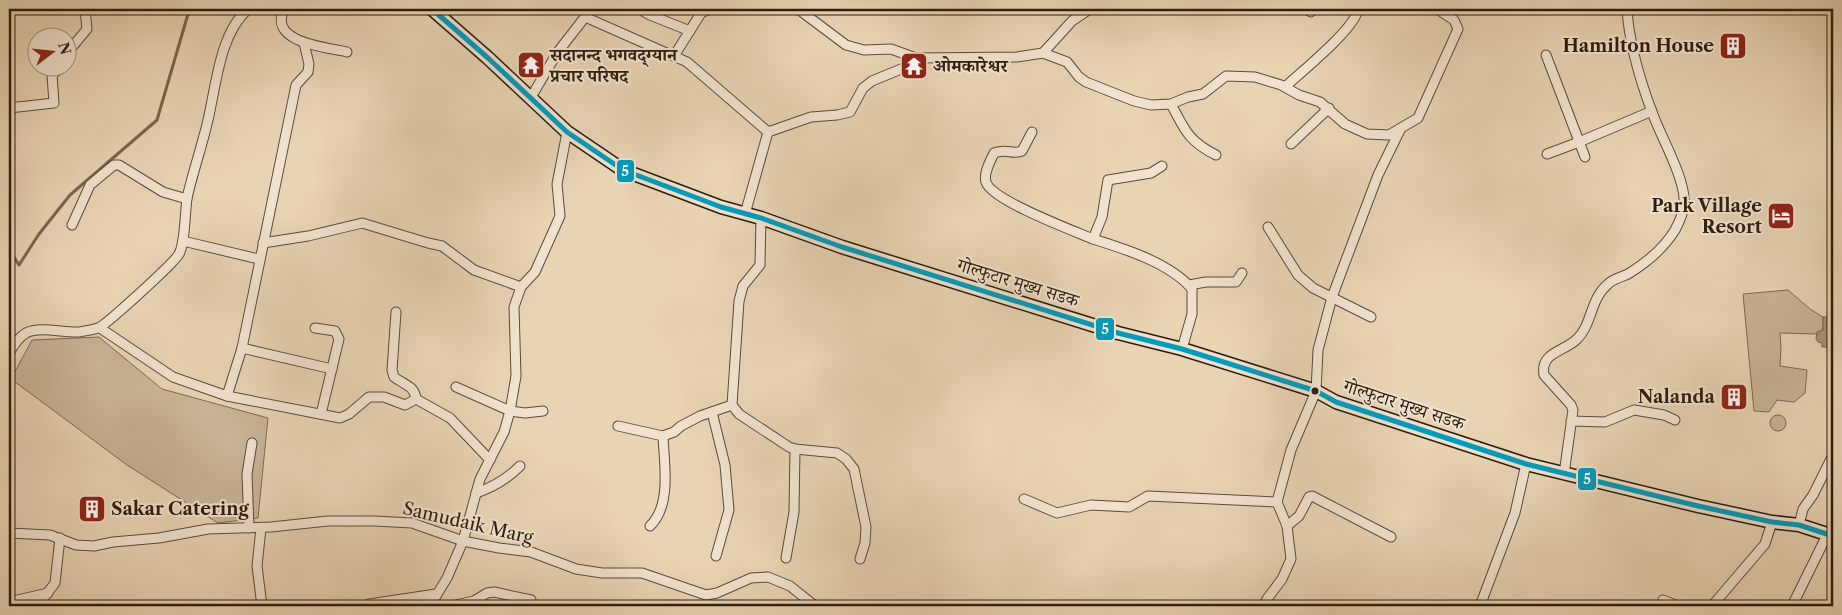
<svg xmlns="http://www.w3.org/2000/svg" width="1842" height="615" viewBox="0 0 1842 615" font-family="'Libre Caslon Text','Noto Serif Devanagari',serif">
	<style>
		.green { fill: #c8b497; stroke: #7b6953 }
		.water { fill: #a9957b; stroke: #786550 }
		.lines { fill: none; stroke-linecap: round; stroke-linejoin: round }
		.stream { stroke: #786550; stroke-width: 3 }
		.minor-casing { stroke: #5c4b38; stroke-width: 11 }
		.secondary-casing { stroke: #2e1e0f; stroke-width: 15 }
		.minor { stroke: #f0e2ce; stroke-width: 9 }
		.secondary { stroke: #f0e2ce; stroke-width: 12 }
		.bus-1-casing { stroke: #f0e2ce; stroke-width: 9 }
		.bus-1 { stroke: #059bbb; stroke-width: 5 }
		.bus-dot { fill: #2e1e0f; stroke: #f0e2ce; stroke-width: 2 }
		.labels { text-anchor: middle; stroke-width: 4; stroke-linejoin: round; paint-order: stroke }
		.poi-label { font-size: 18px; font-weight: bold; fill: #2e1e0f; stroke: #f0e2ce; text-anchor: end }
		.street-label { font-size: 18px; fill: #2e1e0f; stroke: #f0e2ce }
		.line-badge { stroke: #f0e2ce; stroke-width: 2 }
		.badge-label { font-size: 14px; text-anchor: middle; font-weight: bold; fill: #fff }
	</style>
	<rect width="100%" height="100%" fill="#e8d3b3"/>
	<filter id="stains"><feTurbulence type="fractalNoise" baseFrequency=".004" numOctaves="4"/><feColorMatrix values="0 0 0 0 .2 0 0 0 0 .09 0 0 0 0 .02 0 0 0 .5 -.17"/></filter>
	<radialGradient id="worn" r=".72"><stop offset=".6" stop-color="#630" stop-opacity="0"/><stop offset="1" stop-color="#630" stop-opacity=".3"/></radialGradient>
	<g class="green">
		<path d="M1788,290L1810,309L1823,317V330L1816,334L1780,333L1781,348L1780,366L1807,370L1805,393L1794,402L1777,400L1769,412L1754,411L1743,294Z"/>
		<path d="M99,337L162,389L268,418L258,518L218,523L127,465L11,379L32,340Z"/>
		<circle cx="1778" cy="423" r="8"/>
	</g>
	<path class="water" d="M1823,317H1833V347H1822V343L1818,342L1816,339L1817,332L1823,330Z"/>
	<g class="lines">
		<path class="stream" d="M9,249L19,265L39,234L70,195L157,120L188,14L192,9"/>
		<g class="minor-casing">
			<g id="minor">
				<path d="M284,9C268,43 326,47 347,52"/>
				<path d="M639,9L650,15L690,31"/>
				<path d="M798,9L846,45L864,50L891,49L916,58"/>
				<path d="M1306,9L1311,12"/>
				<path d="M68,52L87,29L85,9"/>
				<path d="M1043,53L1072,21L1090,9"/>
				<path d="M1546,55L1585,157"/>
				<path d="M674,56L701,13L710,9"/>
				<path d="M1285,87C1301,72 1356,28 1358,9"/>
				<path d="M530,99L557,53L585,17L687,62L768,132L811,117L837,115L850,112L863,88L872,81L906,67L916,58L1017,57L1043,53L1067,62L1079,77L1086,82L1134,101L1151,105L1171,104L1188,97L1203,94L1226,76L1255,77L1281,85L1299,95L1320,102L1345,124L1367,134L1389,135L1418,118L1458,29L1454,20L1437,9"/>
				<path d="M1171,104C1185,130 1188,141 1216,155"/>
				<path d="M9,108L54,103L52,75L60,68"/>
				<path d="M1032,132L1022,151C1011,155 1008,148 994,153C991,160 983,173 986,182C991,200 1074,231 1093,239"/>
				<path d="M1291,144L1329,108"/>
				<path d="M1547,154L1579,142L1652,111"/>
				<path d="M1162,166L1151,173L1108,180L1102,217L1093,239C1125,249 1170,263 1192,289V314L1182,349"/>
				<path d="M745,214L768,132"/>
				<path d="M761,218L760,265L743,286L739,301L732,405L739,414L789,447L795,449L837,453L846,459L854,469L866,527L865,543L860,559"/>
				<path d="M72,225L90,185L114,165H119L163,192L187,199"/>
				<path d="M1268,227L1298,275L1313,288L1371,317"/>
				<path d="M183,241L259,259"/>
				<path d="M263,243L308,236L362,223L428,243L442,246L474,270L521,287"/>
				<path d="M1189,285L1206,282H1236L1242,273"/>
				<path d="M100,328L173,377L227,396L340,418L349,414L369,397H384L405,405L416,399C415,386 403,384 394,377L392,370L396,312"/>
				<path d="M315,328L335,331L339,339L321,414"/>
				<path d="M242,348L332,369"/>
				<path d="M9,353C13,346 19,337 26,333C40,326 64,333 79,332C85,331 92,330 98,328C105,326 174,263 179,254C185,243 185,213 187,198C192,176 199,155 205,132C216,94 217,36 248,9"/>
				<path d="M456,387L510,411L525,413L543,411"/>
				<path d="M227,396L242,348L296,85L308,72L309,64L304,43"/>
				<path d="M416,399L450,418L490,460"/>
				<path d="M712,412L725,465L729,510L716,556"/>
				<path d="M1571,421L1605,422L1634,410L1664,415L1675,420"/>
				<path d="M618,426L663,436L674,432L681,426L700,416L732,405"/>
				<path d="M1564,474L1573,410L1571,405L1544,375C1540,352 1564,352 1577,339C1592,325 1590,299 1608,284C1613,279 1622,277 1628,274C1646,263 1664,248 1675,230C1680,221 1684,211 1684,201C1685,178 1660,135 1652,112C1640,80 1629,43 1627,9"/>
				<path d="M476,493C494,487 507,479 520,466"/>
				<path d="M1024,499L1057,513L1091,505L1129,507L1148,496L1277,502"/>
				<path d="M1799,525L1803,509L1813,495L1833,455"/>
				<path d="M650,526C672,505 664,463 663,436"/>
				<path d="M1287,526L1299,516L1309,497L1312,496L1391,537"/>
				<path d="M249,528L247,474L252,443"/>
				<path d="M261,528L257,566L262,606"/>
				<path d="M9,533L50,535L76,545L94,546L113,542L159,538L208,529L271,527L328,521H374L412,523L463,541L499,548L531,552L576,569L602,573H642L706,595L717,593L751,578L768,577L790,586L815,606"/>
				<path d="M786,558L794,512L795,449"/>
				<path d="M1663,600L1678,606"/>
				<path d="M9,602L48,593"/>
				<path d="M369,604L436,594"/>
				<path d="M43,606L42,600L55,583L60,538"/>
				<path d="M430,606L447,578L463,541L480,479L504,432L510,411L516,376L514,307L521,287L535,272L560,216L557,184L567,132"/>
				<path d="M451,606L474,601L487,593L494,592L531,600"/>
				<path d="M1264,606L1267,599L1282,579L1291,559L1287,526L1277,502L1291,450L1316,391L1318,350L1332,297L1378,175L1400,130"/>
				<path d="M1480,606L1515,513L1526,464"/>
				<path d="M1712,606L1765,544L1772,522"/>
				<path d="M1792,606L1827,535"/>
			</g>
		</g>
		<g class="secondary-casing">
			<path id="secondary" d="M432,9L488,58L567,132L623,170L721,207L761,218L842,247L1118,333L1182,349L1316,391L1336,402L1526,464L1698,506L1772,522L1799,525L1833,536"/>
		</g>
		<use href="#minor" class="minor"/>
		<use href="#secondary" class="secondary"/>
		<g class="bus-1-casing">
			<path id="bus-1" d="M432,9L488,58L567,132L623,170L721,207L761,218L842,247L1118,333L1182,349L1316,391L1336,402L1526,464L1698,506L1772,522L1799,525L1833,536"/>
		</g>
		<use href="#bus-1" class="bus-1"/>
	</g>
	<defs>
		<g id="building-square" transform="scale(1.4375)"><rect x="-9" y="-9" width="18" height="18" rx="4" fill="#8f2418" stroke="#f0e2ce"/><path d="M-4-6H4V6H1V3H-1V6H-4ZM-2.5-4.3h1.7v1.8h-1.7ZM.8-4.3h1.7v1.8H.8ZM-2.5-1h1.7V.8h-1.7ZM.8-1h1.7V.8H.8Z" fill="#fff"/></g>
		<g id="temple-square" transform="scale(1.4375)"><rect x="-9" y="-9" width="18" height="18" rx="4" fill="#8f2418" stroke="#f0e2ce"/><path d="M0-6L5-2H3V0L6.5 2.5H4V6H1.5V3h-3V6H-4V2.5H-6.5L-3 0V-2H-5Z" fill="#fff"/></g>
		<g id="hotel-square" transform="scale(1.4375)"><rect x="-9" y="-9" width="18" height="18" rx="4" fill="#8f2418" stroke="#f0e2ce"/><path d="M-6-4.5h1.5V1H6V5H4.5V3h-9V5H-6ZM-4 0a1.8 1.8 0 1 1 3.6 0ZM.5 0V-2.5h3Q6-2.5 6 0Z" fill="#fff"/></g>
	</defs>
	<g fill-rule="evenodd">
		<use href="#building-square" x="1733" y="46"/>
		<use href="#temple-square" x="531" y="65"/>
		<use href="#temple-square" x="914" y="66"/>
		<use href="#hotel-square" x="1781" y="216"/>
		<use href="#building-square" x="1734" y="397"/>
		<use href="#building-square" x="92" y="509"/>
	</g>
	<circle class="bus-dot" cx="1315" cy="391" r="4.5"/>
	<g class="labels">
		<g class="poi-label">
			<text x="1714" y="52">Hamilton House</text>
			<text x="550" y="61" text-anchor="start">सदानन्द भगवद्ग्यान<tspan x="550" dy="21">प्रचार परिषद</tspan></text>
			<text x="933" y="72" text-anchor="start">ओमकारेश्वर</text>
			<text x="1762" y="212">Park Village<tspan x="1762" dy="21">Resort</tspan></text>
			<text x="1715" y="403">Nalanda</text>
			<text x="111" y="515" text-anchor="start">Sakar Catering</text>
		</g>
		<g class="street-label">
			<text transform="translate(1018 283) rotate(17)" y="6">गोल्फुटार मुख्य सडक</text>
			<text transform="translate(1404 405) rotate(18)" y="6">गोल्फुटार मुख्य सडक</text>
			<text transform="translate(468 523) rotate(13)" y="6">Samudaik Marg</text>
		</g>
	</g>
	<g class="line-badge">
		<rect x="616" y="159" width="19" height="24" rx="5" fill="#059bbb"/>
		<rect x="1095" y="317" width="20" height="24" rx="5" fill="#059bbb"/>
		<rect x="1577" y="467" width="20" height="24" rx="5" fill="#059bbb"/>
	</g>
	<g class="badge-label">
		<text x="625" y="176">5</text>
		<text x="1105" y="334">5</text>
		<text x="1587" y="484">5</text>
	</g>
	<rect width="1842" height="615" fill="none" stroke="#e8d3b3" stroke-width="30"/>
	<rect x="10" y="10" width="1822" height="595" fill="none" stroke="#2e1e0f" stroke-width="2.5"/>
	<rect x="15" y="15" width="1812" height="585" fill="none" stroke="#2e1e0f"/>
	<g transform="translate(52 52) rotate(74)"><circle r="24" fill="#f0e2ce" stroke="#a29482"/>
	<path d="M0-4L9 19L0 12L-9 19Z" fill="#8f2418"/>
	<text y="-8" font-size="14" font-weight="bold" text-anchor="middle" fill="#2e1e0f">N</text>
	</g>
	<rect width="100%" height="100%" filter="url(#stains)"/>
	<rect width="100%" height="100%" fill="url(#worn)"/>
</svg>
